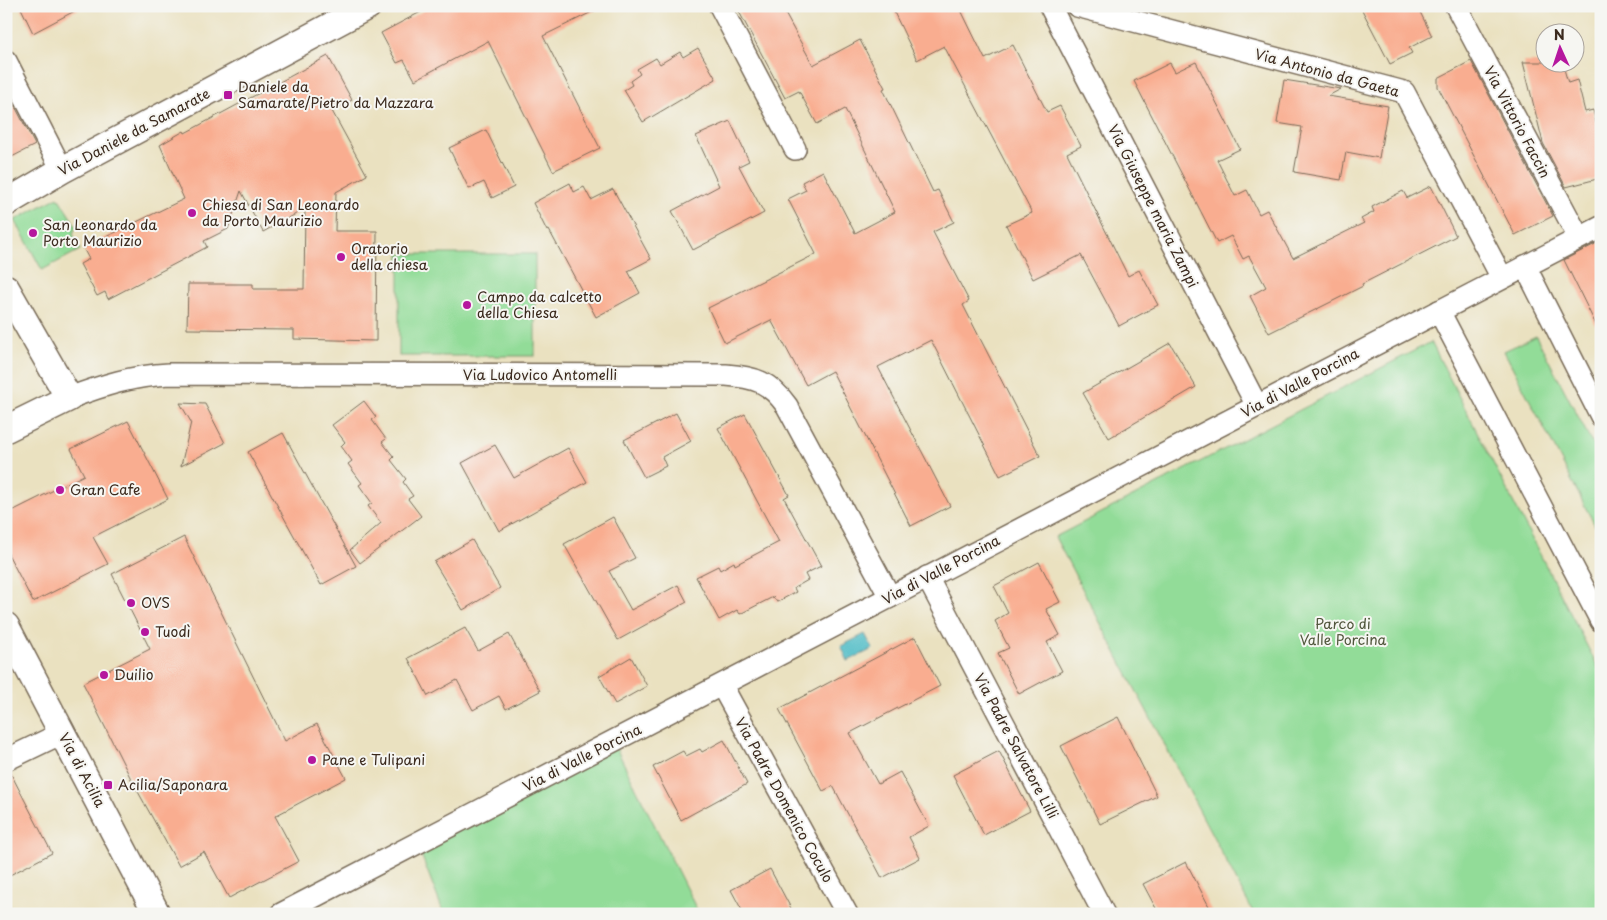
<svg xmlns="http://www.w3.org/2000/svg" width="1607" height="920" viewBox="0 0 1607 920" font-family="'Playpen Sans',sans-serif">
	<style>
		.green { fill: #92dc98; stroke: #66835b }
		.water { fill: #4ebcc6; stroke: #447372 }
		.building { fill: #f9ad90 }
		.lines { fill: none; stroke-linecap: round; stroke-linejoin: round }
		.minor-casing { stroke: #786a57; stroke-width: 24 }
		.tertiary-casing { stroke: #786a57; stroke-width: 29 }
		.minor { stroke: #fff; stroke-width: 21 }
		.tertiary { stroke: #fff; stroke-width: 26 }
		.poi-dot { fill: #b5179e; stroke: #f6f6f2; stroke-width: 2 }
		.labels { text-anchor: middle; stroke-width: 4; stroke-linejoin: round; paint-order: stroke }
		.street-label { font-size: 14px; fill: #3b2a1e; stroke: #f6f6f2 }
		.poi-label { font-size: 14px; fill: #3b2a1e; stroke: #f6f6f2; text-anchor: start }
		.park-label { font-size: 14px; fill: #51563c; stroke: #f6f6f2 }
	</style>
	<rect width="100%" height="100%" fill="#f6f6f2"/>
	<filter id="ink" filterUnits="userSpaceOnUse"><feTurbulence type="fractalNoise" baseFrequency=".02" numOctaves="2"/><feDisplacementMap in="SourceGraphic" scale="10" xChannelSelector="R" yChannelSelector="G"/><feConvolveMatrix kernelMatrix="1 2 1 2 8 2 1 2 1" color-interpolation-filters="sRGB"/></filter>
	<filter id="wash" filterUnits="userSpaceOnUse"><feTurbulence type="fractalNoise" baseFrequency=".0096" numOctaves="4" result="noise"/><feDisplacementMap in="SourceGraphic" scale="20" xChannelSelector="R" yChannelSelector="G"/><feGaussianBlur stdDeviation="1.12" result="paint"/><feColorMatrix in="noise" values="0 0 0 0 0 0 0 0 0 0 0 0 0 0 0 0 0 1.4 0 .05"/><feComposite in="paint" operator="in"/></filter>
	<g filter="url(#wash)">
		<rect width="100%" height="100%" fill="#eae1c0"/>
		<g class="green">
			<path d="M58,197L76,226L73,234L80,250L42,270L15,220Z"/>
			<rect x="399" y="254" width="136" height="102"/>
			<path d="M1536,336L1601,460V537L1504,351Z"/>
			<path d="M1431,342L1601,673V914H1254L1055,537Z"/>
			<path d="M613,742L699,914H444L417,844Z"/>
		</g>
		<path class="water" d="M865,634L873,649L848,661L841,646Z"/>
		<g id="blocks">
			<g class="building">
				<path d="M20,6H84L33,33Z"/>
				<path d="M432,6H604L543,36L600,148L553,171L488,41L415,80L404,60L397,63L381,33Z"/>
				<path d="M736,6H781L813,65L860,40L885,88L883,89L933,192L938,190L954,222L933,232L969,301L963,305L1040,456L1000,476L931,340L878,367L950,506L911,526L832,371L806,385L771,320L725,343L708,308L816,254L788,199L806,190L802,182L823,171L855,233L895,212L845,109L817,124L799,91L785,98Z"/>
				<path d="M891,6H959L985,59L1013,45L1047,112L1060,106L1081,146L1067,153L1128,276L1139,270L1158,305L1119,326L1081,255L1033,279L1006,225L1032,213L944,46L917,60Z"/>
				<path d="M1360,6H1417L1432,36L1409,48L1412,53L1390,64Z"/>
				<path d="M698,48L716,79L643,122L624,90L632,85L630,81L640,74L637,69L656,58L660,64L680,52L683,57Z"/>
				<path d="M328,56L352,100L332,111L367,175L336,192L335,231H377L376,341L294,339V330L187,329L188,284H253V289H304L305,209L263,232L241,191L228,229L204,241L207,247L108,299L105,292L97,296L80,264L89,259L83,248L184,199L160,145L184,131L185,133Z"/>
				<path d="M1471,61L1553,216L1515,235L1438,87V78Z"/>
				<path d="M1196,62L1240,149L1217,160L1235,196L1247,190L1259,214L1267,210L1293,258L1364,223L1361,219L1374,212L1372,207L1403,191L1407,198L1431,186L1456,236L1362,284L1363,286L1269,333L1250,296L1266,287L1249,256L1243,259L1231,236L1217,243L1134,81L1170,63L1175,72Z"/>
				<path d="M1523,62H1562L1568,83L1577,80L1585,112L1593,110L1601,142V178L1566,187L1543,143Z"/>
				<path d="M1284,80L1341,89L1328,96L1388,106L1379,158L1346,152L1341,180L1294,172L1302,127L1277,123Z"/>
				<path d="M6,89L35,145L6,160Z"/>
				<path d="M730,121L749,161L739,166L764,213L693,250L672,211L719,186L696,136Z"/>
				<path d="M486,130L514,187L492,198L484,182L469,189L449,148Z"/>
				<path d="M570,183L574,192L584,187L591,200L613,189L651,259L628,271L640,293L596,317L549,230L547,231L533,203Z"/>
				<path d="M1601,241V335L1564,260Z"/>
				<path d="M1170,343L1196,387L1109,438L1083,393Z"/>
				<path d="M364,401L376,417L372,420L386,439L382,442L394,457L391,460L406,479L403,482L413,496L408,499L421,516L360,563L350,550L381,523L368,506L372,503L359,485L362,483L348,464L352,461L341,446L345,442L332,425Z"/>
				<path d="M180,403L205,404L225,443L181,466L191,422Z"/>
				<path d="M676,413L691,441L662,457L666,466L644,477L624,440Z"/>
				<path d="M745,414L789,495L784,498L821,566L805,574L808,580L794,588L796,592L777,602L773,597L740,614L737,610L719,620L696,577L718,566L720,570L734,562L735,565L779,542L718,428Z"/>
				<path d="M128,421L168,499L93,537L108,564L33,602L6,550V514L84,475L71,449Z"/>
				<path d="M283,433L356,566L321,585L248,452Z"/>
				<path d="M495,445L514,478L568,448L587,482L499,531L462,463Z"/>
				<path d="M613,517L635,558L609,571L631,610L678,585L687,602L618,640L564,544Z"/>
				<path d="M184,537L285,741L317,724L346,778L275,816L299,861L229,898L204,852L179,866L131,779L83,683L150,649L112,574Z"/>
				<path d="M472,540L500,588L463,610L434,562Z"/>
				<path d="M1039,562L1060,602L1046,609L1060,635L1047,642L1062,671L1019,694L998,653L1009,648L995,621L1008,613L994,586Z"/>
				<path d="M465,628L478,651L509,634L540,691L506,709L499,696L473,710L457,680L428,696L408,658Z"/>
				<path d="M915,637L940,686L850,733L878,784L900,772L929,826L909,837L920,858L882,878L833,786L823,791L779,709Z"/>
				<path d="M631,657L647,686L615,704L599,676Z"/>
				<path d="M1118,717L1157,796L1100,824L1061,746Z"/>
				<path d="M724,740L747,784L681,820L653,767L683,751L686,756L700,749L702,752Z"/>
				<path d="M999,751L1030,811L984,835L953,775Z"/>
				<path d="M6,772H10L52,853L6,877Z"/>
				<path d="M1186,862L1213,914H1159L1143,884Z"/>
				<path d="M770,869L794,914H744L731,890Z"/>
			</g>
		</g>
	</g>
	<g filter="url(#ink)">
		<use href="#blocks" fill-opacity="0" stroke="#786a57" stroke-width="1"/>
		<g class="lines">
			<g class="minor-casing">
				<g id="minor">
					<path d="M720,6L795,149"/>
					<path d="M1050,6L1257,406"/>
					<path d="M1077,6L1404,92L1502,278"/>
					<path d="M1456,6L1579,238"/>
					<path d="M6,61L62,170"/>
					<path d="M1525,266L1601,416"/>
					<path d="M1439,311L1601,621"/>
					<path d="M69,398C104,385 132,376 169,374L726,375C755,377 770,382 787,406L890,597"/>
					<path d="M927,577L1104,914"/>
					<path d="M722,686L847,914"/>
					<path d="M6,760L62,733"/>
					<path d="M281,914L1601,227"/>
				</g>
			</g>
			<g class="tertiary-casing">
				<g id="tertiary">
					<path d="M6,203L62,170L368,6"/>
					<path d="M6,288L69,398L6,429"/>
					<path d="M6,626L157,914"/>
				</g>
			</g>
			<use href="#minor" class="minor"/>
			<use href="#tertiary" class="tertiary"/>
		</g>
	</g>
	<g class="poi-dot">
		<rect x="223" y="90" width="10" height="10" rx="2.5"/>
		<circle cx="192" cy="213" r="5"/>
		<circle cx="33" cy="233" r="5"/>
		<circle cx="341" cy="257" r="5"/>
		<circle cx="467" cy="305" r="5"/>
		<circle cx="60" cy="490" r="5"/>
		<circle cx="131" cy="603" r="5"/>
		<circle cx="145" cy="632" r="5"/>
		<circle cx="104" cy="675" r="5"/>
		<circle cx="312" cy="760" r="5"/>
		<rect x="103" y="780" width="10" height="10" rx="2.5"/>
	</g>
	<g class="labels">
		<g class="street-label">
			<text transform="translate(1327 73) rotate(15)" y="5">Via Antonio da Gaeta</text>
			<text transform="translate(1517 122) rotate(62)" y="5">Via Vittorio Faccin</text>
			<text transform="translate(134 132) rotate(-28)" y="5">Via Daniele da Samarate</text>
			<text transform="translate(1153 206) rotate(63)" y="5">Via Giuseppe maria Zampi</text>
			<text x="540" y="380">Via Ludovico Antomelli</text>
			<text transform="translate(1300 383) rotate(-28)" y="5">Via di Valle Porcina</text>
			<text transform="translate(941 570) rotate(-28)" y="5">Via di Valle Porcina</text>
			<text transform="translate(1016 746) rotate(62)" y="5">Via Padre Salvatore Lilli</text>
			<text transform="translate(582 758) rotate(-27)" y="5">Via di Valle Porcina</text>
			<text transform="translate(82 770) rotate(62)" y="5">Via di Acilia</text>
			<text transform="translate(784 800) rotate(61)" y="5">Via Padre Domenico Coculo</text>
		</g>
		<g class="poi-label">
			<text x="238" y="92">Daniele da<tspan x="238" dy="16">Samarate/Pietro da Mazzara</tspan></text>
			<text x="202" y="210">Chiesa di San Leonardo<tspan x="202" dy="16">da Porto Maurizio</tspan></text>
			<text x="43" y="230">San Leonardo da<tspan x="43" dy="16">Porto Maurizio</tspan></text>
			<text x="351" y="254">Oratorio<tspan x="351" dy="16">della chiesa</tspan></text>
			<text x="477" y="302">Campo da calcetto<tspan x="477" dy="16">della Chiesa</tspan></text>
			<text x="70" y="495">Gran Cafe</text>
			<text x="141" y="608">OVS</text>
			<text x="155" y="637">Tuodì</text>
			<text x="114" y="680">Duilio</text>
			<text x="322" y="765">Pane e Tulipani</text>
			<text x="118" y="790">Acilia/Saponara</text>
		</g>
		<g class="park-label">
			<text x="1343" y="629">Parco di<tspan x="1343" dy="16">Valle Porcina</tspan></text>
		</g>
	</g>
	<rect width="1607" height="920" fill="none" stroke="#f6f6f2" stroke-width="25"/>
	<g transform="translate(1560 48) rotate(357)"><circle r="24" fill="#f6f6f2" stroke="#aba49d"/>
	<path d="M0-4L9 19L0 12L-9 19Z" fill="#b5179e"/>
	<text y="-8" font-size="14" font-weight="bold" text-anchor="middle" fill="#3b2a1e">N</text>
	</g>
</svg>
